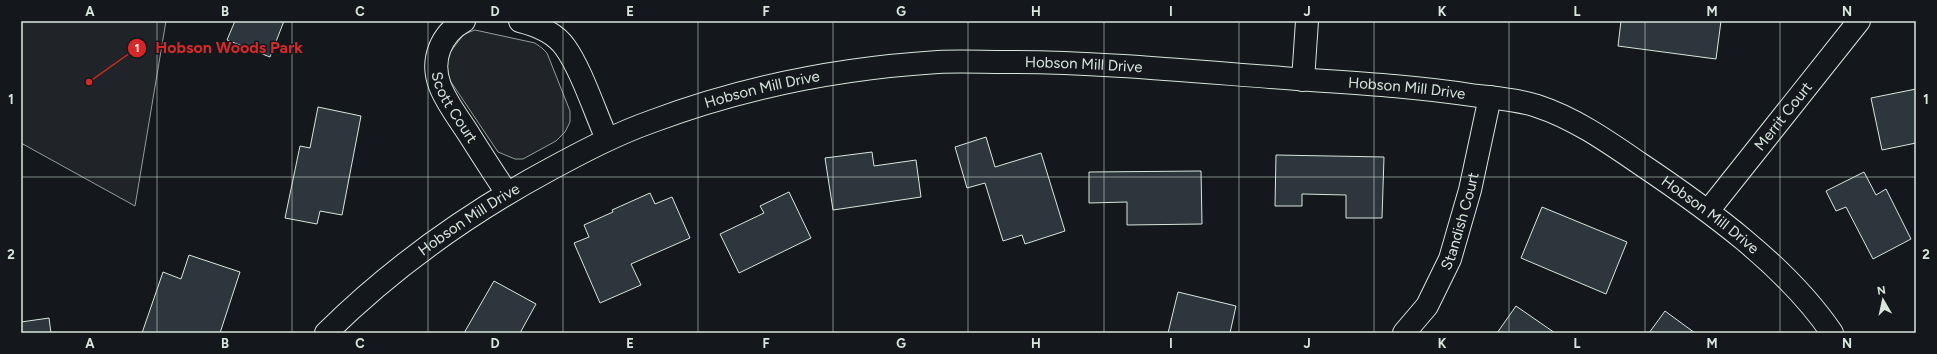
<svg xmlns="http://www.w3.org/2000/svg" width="1937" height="354" viewBox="0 0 1937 354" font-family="Figtree,sans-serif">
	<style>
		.green { fill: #202428; stroke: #939e99 }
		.building { fill: #2c363c; stroke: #d8e6dc }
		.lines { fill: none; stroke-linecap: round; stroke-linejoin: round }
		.minor-casing { stroke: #d8e6dc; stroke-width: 24 }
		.minor { stroke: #14181c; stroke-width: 22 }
		.grid { fill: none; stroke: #d8e6dc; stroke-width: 1; stroke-opacity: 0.55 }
		.labels { text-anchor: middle; stroke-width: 3; stroke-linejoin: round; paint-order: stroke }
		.street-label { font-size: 15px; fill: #d8e6dc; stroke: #14181c }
		.leader { fill: none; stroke: #d62828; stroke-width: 1.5 }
		.callout-dot { fill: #d62828; stroke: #14181c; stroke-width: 1.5 }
		.mark-label { font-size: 12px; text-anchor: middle; font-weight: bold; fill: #fff }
		.callout-label { font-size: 16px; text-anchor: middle; font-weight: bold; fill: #d62828; stroke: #14181c; stroke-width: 3; stroke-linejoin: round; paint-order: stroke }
		.neatline { fill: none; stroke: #d8e6dc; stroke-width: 1.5 }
		.grid-label { font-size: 13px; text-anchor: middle; font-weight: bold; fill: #d8e6dc }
	</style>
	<rect width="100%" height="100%" fill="#14181c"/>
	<g class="green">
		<path d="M21,21H166L135,206L21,143Z"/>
		<path d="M475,30L535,43L542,48L547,53L570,111V122L565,132L556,141L523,159H515L498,152L447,76L448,55L464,34Z"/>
	</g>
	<g class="building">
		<path d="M235,21H284L270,57L227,40Z"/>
		<path d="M1621,21H1721L1716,59L1618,46Z"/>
		<path d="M1916,89V143L1882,150L1871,98Z"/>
		<path d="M318,107L361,116L342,215L320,211L317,224L285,218L300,146L310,148Z"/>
		<path d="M986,137L995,167L1041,153L1065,231L1025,244L1022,235L1003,241L985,183L967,188L955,147Z"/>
		<path d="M872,152L874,166L916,160L921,197L833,210L825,158Z"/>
		<path d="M1276,155L1384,157L1382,218H1346V195L1302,194V206H1275Z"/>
		<path d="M1201,171L1202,224L1127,225V202L1089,203V172Z"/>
		<path d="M1864,172L1876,195L1886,189L1911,239L1873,259L1846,207L1836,211L1826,191Z"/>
		<path d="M789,192L811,238L739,273L720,234L764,213L760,206Z"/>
		<path d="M650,193L655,204L672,197L690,238L631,264L641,285L600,303L574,243L589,237L584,225L613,212L612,210Z"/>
		<path d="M1542,207L1627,242L1606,294L1521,258Z"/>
		<path d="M189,255L240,272L220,333H142L163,272L181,279Z"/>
		<path d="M494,281L536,304L520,333H464Z"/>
		<path d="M1178,292L1236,306L1230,333H1168Z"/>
		<path d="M1516,306L1555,333H1497Z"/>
		<path d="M1665,311L1695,333H1649Z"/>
		<path d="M49,318L51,333H21V322Z"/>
	</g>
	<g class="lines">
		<g class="minor-casing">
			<g id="minor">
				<path id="s1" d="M464,21C441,34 430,60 440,86C447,104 460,120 470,136C482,155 494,174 507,193"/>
				<path d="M520,21C536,25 555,33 565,47C581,69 595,112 607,139"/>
				<path d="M1303,80L1307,21"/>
				<path id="s2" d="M1708,211L1859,21"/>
				<path id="s3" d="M326,333C392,268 466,215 547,171C582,152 616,134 653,121C744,87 841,68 938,62C960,61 983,62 1005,62C1102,62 1200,72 1297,79C1355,83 1413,86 1471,95C1493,98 1516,99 1537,106C1574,118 1607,141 1639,163C1706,208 1786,265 1832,333"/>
				<path id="s4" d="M1404,333L1427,306L1450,259L1470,190L1490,97"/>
			</g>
		</g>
		<use href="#minor" class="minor"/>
	</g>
	<path class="grid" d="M157,21V333M292,21V333M428,21V333M563,21V333M698,21V333M833,21V333M968,21V333M1104,21V333M1239,21V333M1374,21V333M1509,21V333M1645,21V333M1780,21V333M21,177H1916"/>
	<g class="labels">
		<g class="street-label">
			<text dy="5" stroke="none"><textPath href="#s3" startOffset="830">Hobson Mill Drive</textPath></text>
			<text dy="5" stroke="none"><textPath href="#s3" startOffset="1154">Hobson Mill Drive</textPath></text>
			<text dy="5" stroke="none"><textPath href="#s3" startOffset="506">Hobson Mill Drive</textPath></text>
			<text dy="5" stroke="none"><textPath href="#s1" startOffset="101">Scott Court</textPath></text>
			<text dy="5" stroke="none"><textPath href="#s2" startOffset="121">Merrit Court</textPath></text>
			<text dy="5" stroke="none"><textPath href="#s3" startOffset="1491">Hobson Mill Drive</textPath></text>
			<text dy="5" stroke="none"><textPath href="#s3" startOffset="183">Hobson Mill Drive</textPath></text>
			<text dy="5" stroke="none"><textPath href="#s4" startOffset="127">Standish Court</textPath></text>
		</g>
	</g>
	<path class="leader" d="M89 82L137 48"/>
	<g class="callout-dot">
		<circle cx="89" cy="82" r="4"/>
		<circle cx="137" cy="48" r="10"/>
	</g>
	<g class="mark-label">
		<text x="137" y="52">1</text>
	</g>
	<g class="callout-label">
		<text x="229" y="53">Hobson Woods Park</text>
	</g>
	<rect width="1937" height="354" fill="none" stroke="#14181c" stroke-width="44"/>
	<g transform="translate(1883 300) rotate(351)" stroke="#14181c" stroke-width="3" paint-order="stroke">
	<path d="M0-3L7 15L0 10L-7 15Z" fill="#d8e6dc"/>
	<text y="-6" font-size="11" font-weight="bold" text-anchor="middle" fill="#d8e6dc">N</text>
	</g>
	<rect x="22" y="22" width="1893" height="310" class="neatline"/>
	<g class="grid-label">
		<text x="90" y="16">A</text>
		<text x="225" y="16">B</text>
		<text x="360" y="16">C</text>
		<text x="495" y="16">D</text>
		<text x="630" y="16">E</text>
		<text x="766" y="16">F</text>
		<text x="901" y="16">G</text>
		<text x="1036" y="16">H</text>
		<text x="1171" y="16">I</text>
		<text x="1307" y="16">J</text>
		<text x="1442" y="16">K</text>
		<text x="1577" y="16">L</text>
		<text x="1712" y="16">M</text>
		<text x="1847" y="16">N</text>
		<text x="11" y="104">1</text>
		<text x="1926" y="104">1</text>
		<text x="11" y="259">2</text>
		<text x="1926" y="259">2</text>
		<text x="90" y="348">A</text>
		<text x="225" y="348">B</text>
		<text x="360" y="348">C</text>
		<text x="495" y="348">D</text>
		<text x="630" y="348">E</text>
		<text x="766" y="348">F</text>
		<text x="901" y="348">G</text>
		<text x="1036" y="348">H</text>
		<text x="1171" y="348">I</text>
		<text x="1307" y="348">J</text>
		<text x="1442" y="348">K</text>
		<text x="1577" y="348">L</text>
		<text x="1712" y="348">M</text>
		<text x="1847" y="348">N</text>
	</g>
</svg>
